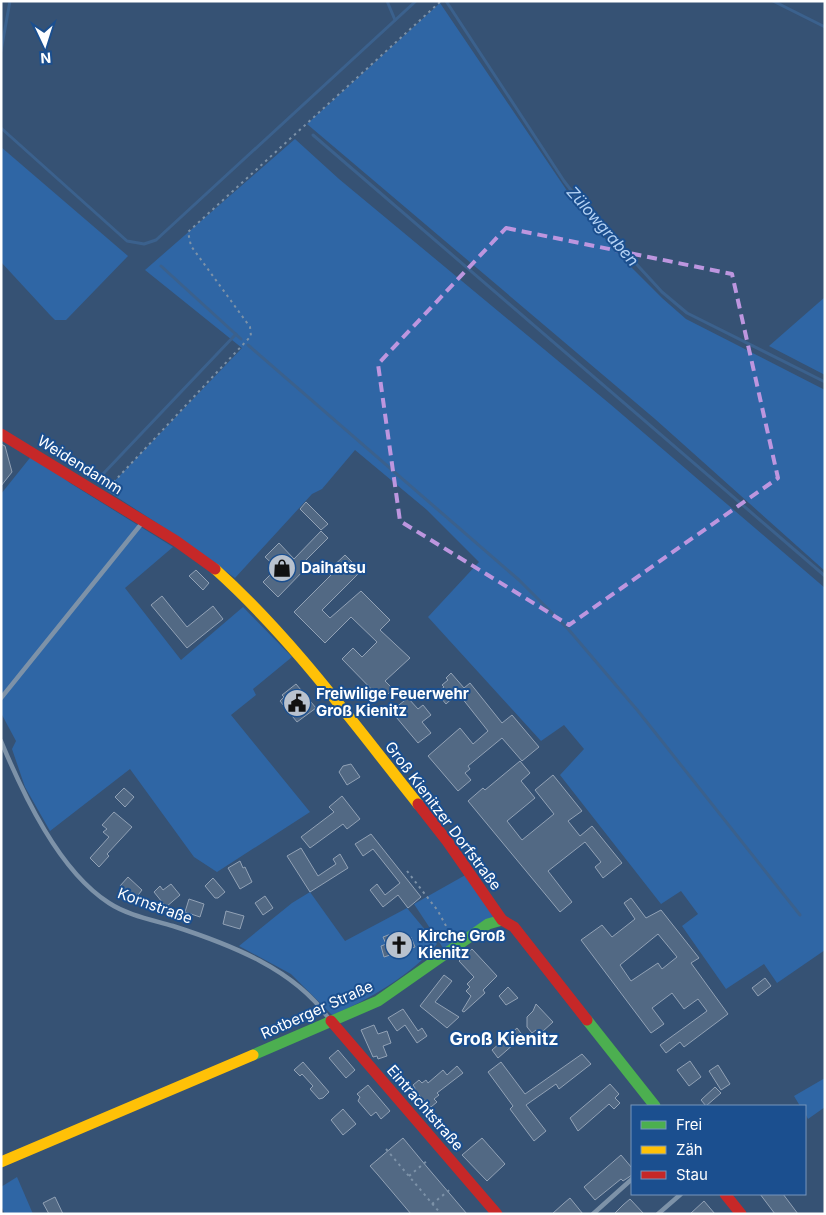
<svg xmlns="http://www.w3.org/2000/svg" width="826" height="1215" viewBox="0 0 826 1215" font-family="Inter,sans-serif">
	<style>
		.green { fill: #2f66a5 }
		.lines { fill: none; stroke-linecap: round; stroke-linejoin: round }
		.stream { stroke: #3b618d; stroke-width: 3 }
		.building { fill: #526984; stroke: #92a2b6; fill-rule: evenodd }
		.path { stroke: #7d92a8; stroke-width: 2; stroke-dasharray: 2.5 4; stroke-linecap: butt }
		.lane { stroke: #7d92a8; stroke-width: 4.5 }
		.fast { stroke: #4caf50; stroke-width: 11 }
		.slow { stroke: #ffc107; stroke-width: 11 }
		.jam { stroke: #c62828; stroke-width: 11 }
		.marked { fill: none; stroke: #bd96df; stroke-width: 4; stroke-dasharray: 10 6; stroke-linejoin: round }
		.labels { text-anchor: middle; stroke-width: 4; stroke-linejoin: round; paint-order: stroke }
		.street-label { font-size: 15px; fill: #fff; stroke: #1b4f8f }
		.poi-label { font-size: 15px; font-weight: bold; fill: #fff; stroke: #1b4f8f; text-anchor: start }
		.water-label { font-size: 16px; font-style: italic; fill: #b5d3f5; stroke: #1b4f8f }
		.quarter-label { font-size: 18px; font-weight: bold; fill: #fff; stroke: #1b4f8f }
	</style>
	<rect width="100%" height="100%" fill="#365274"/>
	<g class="green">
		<path d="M440,3L578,207L623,259L662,298L686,319L825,390V571L655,419L307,124Z"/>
		<path d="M295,139L339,179L610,404L825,588V950L777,983L764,964L726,989L682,926L698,914L681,891L661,904L560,775L584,749L564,725L541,741L428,617L479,562L427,510L355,450L322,489L312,494L235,578L180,538L106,490L242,348L145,270Z"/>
		<path d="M1,147L128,256L66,320H55L50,315L1,262Z"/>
		<path d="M825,297V375L769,346Z"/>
		<path d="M33,454L70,483L173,547L125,588L181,660L243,607L292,657L253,689L256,695L231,715L310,812L217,872L194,857L130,769L50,831L25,787L12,749L16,741L1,713V494Z"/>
		<path d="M469,873L499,917L445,951L414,904Z"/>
		<path d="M310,892L345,941L407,908L437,944C414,973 366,1002 332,1015L291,974L239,946L292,903Z"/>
		<path d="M825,1078V1107L808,1119L805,1113V1106H800L794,1096Z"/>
		<path d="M17,1177L33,1214H5L1,1206V1187Z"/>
	</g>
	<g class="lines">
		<g class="stream">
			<path d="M387,1L395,20"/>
			<path d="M446,1L564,181L584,207L662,292L687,313L825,382"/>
			<path d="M773,1L825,27"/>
			<path d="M1,51L10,1"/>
			<path d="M1,128L127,241L144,244L156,240L416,1"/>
			<path d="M313,135L825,576"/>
			<path d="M161,266L241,339"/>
			<path d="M248,345L519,580L569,630L638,711L800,915"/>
			<path d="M102,475L236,334"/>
		</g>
	</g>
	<g class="building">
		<path d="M1,444L5,446L12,472L1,486Z"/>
		<path d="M306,502L328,524L321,530L300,509Z"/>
		<path d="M321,531L328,538L301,565L305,569L278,597L263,582L277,568L265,557L279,543L294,559Z"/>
		<path d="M345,555L361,571L322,610L330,618L361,591L390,620L380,630L410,658L385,681L393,689L382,700L342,659L353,648L362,657L377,642L351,617L325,643L294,612L331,575L327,572Z"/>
		<path d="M196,570L209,583L203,590L189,576Z"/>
		<path d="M162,596L187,627L213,606L223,619L187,648L151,605Z"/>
		<path d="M451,673L464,688L470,683L502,723L512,715L539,747L522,761L502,738L468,766L470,769L465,773L471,780L458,791L428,756L460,728L473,744L488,731L458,693L446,704L437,693L444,687L442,685L448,680L446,678Z"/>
		<path d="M296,684L316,708L297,722L280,701L284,697L282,695Z"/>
		<path d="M408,698L418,709L423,705L431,715L422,722L431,733L418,743L391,711Z"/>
		<path d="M520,761L530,773L521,781L535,798L507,821L522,840L554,814L535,790L553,775L582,811L568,821L580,836L592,826L622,863L603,878L595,867L601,862L585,842L548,871L572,902L560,912L468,801L483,788L485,790Z"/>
		<path d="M351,764L360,777L347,785L339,772L343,766Z"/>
		<path d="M124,788L134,797L125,807L115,797Z"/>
		<path d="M342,796L360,819L347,829L343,824L310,848L301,837L334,812L329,807Z"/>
		<path d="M114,812L132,827L107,854L109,856L99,867L90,858L109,837L103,832L107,829L102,825Z"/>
		<path d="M371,834L421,897L408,908L398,895L383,907L370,890L377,884L385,895L400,883L373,849L363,856L355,844Z"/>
		<path d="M301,848L318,876L336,864L333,859L340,854L348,868L310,892L287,856Z"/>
		<path d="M240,861L243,868L245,867L252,882L240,889L228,868Z"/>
		<path d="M128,877L142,890L135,899L120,886Z"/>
		<path d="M213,878L225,892L218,898H215L205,886Z"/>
		<path d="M171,884L180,895L166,907L154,892L160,886L163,890Z"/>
		<path d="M265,896L273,908L263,915L255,903Z"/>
		<path d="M631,898L646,918L661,910L699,958L691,963L728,1014L684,1047L680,1042L666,1053L660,1045L707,1011L698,999L684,1009L672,993L652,1008L664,1024L651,1033L581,940L602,925L612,937L635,919L624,903ZM658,934L677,957L662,969L658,963L631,981L620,965Z"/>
		<path d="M189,899L204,904L200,917L185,912Z"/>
		<path d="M226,911L244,916L240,929L223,924Z"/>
		<path d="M391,934L394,942L411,937L415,947L384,957L381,946L386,944L383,937Z"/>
		<path d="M472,949L497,976L483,990L485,993L464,1012L462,1011L471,996L466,991L470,987L467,984L474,977L459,961Z"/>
		<path d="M444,975L452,981L435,1002L459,1017L447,1028L420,1006Z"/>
		<path d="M765,978L771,986L758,996L752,988Z"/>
		<path d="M508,987L518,998L506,1005L499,996Z"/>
		<path d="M536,1004L553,1022L542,1032L538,1033L536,1030L532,1033L527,1027V1017L533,1011Z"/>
		<path d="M403,1009L418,1031L422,1028L427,1036L417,1043L405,1025L397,1031L388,1018Z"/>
		<path d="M374,1025L378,1034L387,1031L391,1043L383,1046L387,1056L378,1059L377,1056L373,1057L361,1030Z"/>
		<path d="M517,1028L523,1036L498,1058L492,1050Z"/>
		<path d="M338,1050L355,1070L346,1078L329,1058Z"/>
		<path d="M582,1054L591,1064L559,1089L556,1084L526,1105L546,1131L534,1141L510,1109L513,1106L488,1072L501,1062L525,1094Z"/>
		<path d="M690,1061L701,1077L689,1086L677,1070Z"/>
		<path d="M303,1062L329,1092L323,1098L319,1099L310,1089L313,1086L302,1074L300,1076L294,1070Z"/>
		<path d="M718,1065L730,1084L721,1090L709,1071Z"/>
		<path d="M457,1066L463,1073L437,1093L439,1095L434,1099L437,1102L431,1107L414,1090L415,1088L413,1085L419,1080L422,1083L426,1080L428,1083L443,1070L447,1075Z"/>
		<path d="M610,1084L619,1094L615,1098L620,1103L614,1109L609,1104L578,1131L570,1118Z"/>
		<path d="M368,1085L390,1111L381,1119L376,1112L371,1116L358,1101L360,1097L357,1094Z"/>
		<path d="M715,1087L721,1093L706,1106L701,1100Z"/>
		<path d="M343,1109L356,1124L343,1135L331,1120Z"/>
		<path d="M403,1138L427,1167L467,1214H411L378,1175L370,1166Z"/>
		<path d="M482,1138L505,1164L487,1181L462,1155Z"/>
		<path d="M621,1155L632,1168V1175L623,1181L621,1179L595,1200L584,1187Z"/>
		<path d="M760,1194H783L798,1214H775Z"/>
		<path d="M55,1197L63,1214H49L43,1203Z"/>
		<path d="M570,1198L583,1214H552L563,1204Z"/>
		<path d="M630,1199L644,1214H614L623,1205Z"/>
		<path d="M704,1201L715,1214H690Z"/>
	</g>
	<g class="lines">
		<g class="path">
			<path d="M109,487L251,336L250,327L191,246L188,232L441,1"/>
			<path d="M407,871L438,911L452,937"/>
			<path d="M386,1149L441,1214"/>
			<path d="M409,1176L428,1160"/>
			<path d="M432,1204L452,1188"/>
		</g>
		<g class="lane">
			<path d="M1,698L142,523"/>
			<path d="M1,741C23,794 59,871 109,903C127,915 153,920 173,926C229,944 295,969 329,1019"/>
			<path d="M593,1214L632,1179"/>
			<path d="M658,1214L681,1194"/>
		</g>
		<g class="fast">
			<path d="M587,1020L655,1106"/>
			<path d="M253,1055L378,1001L488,924L502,920"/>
		</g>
		<g class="slow">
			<path d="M215,569C292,638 354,724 418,804"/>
			<path d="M1,1162L253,1055"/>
		</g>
		<g class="jam">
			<path d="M1,434L176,541L215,569"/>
			<path d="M418,804L447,841L502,920L514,927L587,1020"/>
			<path d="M331,1021L497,1214"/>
			<path d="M725,1194L741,1214"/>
		</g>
	</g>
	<path class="marked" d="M506,228L732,274L778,478L569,625L400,521L378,364Z"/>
	<defs>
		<g id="shop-disc" transform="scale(1.4375)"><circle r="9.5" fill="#b9c2ce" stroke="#1b4f8f"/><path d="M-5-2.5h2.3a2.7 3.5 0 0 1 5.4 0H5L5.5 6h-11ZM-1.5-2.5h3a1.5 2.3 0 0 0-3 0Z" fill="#111"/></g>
		<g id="civic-disc" transform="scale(1.4375)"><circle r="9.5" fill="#b9c2ce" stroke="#1b4f8f"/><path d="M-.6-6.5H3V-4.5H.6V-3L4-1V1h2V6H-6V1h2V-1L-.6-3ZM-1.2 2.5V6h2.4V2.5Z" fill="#111"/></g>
		<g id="church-disc" transform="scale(1.4375)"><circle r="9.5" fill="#b9c2ce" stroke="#1b4f8f"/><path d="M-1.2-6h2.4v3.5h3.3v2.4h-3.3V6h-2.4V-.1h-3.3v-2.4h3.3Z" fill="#111"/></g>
	</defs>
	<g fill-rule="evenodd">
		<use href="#shop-disc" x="282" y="568"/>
		<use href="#civic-disc" x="297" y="703"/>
		<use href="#church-disc" x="399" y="945"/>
	</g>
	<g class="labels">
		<g class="street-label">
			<text transform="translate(80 465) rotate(32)" y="5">Weidendamm</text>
			<text transform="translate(443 816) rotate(53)" y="5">Groß Kienitzer Dorfstraße</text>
			<text transform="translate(155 906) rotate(20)" y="5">Kornstraße</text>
			<text transform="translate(317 1010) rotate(-24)" y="5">Rotberger Straße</text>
			<text transform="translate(425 1108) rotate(49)" y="5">Eintrachtstraße</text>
		</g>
		<g class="poi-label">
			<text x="301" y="573">Daihatsu</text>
			<text x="316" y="699">Freiwilige Feuerwehr<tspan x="316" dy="17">Groß Kienitz</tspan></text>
			<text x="418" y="941">Kirche Groß<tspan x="418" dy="17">Kienitz</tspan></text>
		</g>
		<g class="water-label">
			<text transform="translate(603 226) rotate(49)" y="6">Zülowgraben</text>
		</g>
		<g class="quarter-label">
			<text x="504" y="1045">Groß Kienitz</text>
		</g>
	</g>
	<rect width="826" height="1215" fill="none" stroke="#ffffff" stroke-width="5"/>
	<rect x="631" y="1105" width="175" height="90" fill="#1b4f8f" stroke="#7695bc"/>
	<rect x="641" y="1121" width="25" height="8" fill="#4caf50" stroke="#7695bc"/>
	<text x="676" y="1130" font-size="15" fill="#ffffff">Frei</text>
	<rect x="641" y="1146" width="25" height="8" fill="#ffc107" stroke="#7695bc"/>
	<text x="676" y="1155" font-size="15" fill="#ffffff">Zäh</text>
	<rect x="641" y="1171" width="25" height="8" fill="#c62828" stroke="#7695bc"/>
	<text x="676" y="1180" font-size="15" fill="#ffffff">Stau</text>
	<g transform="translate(45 45) rotate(176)" stroke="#1b4f8f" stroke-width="4" paint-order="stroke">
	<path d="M0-4L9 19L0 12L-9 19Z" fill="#ffffff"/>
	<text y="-8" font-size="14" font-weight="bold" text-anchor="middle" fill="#ffffff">N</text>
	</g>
</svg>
